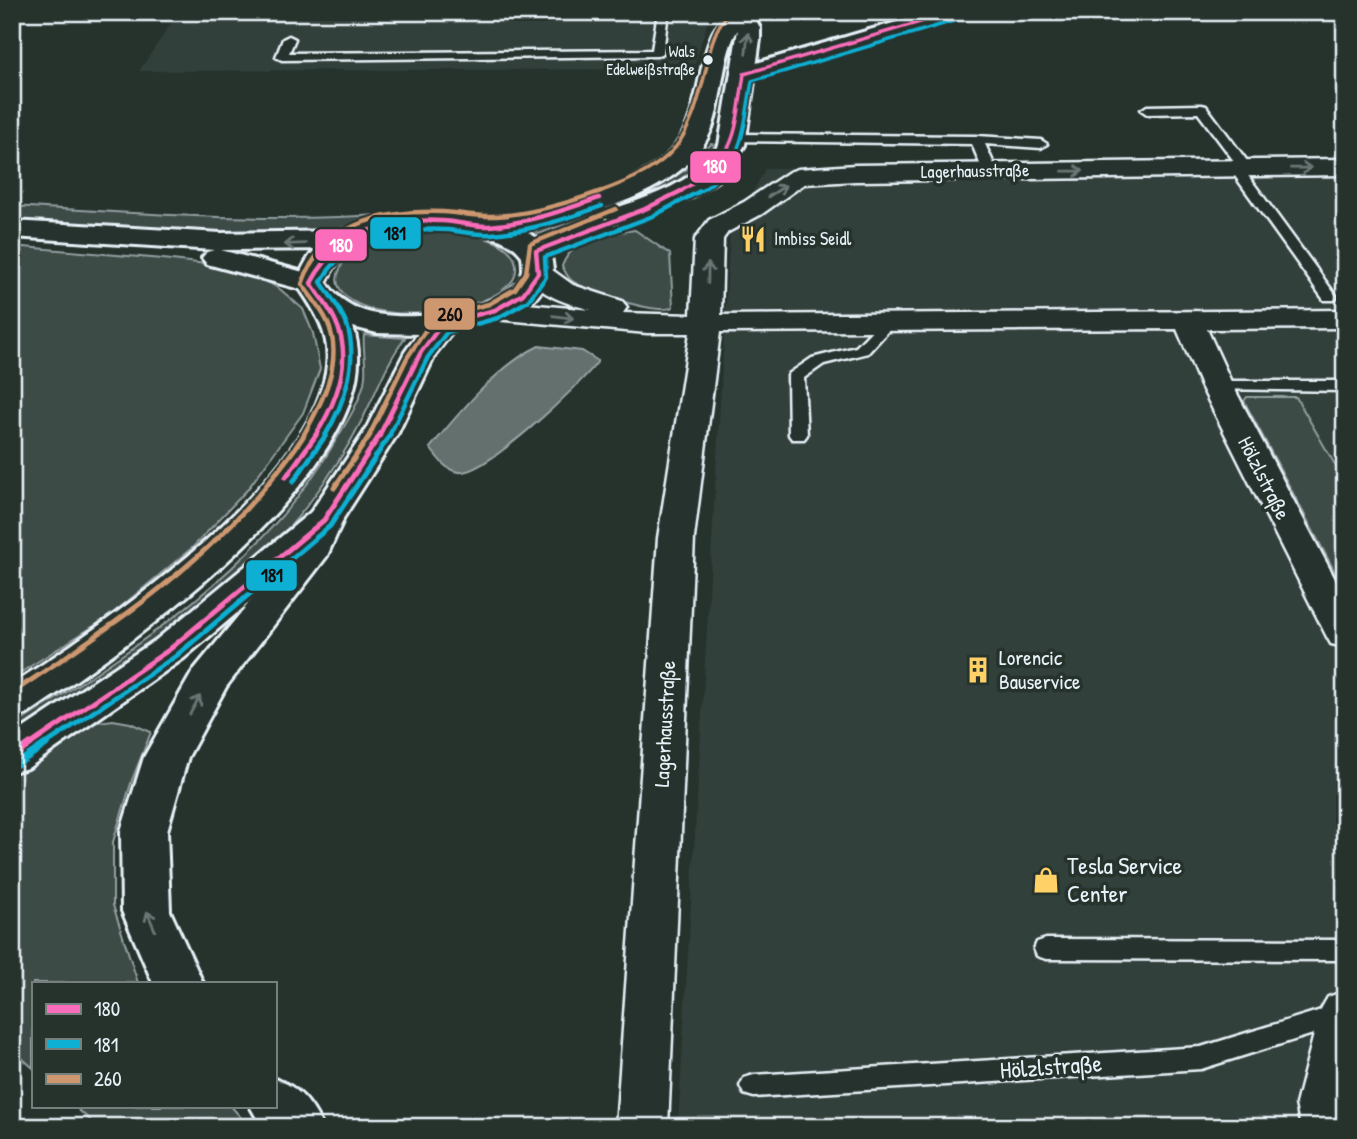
<svg xmlns="http://www.w3.org/2000/svg" width="1357" height="1139" viewBox="0 0 1357 1139" font-family="'Patrick Hand',sans-serif">
	<style>
		.built { fill: #333f3a }
		.green { fill: #3e4b47; stroke: #939ea0; stroke-width: 2 }
		.water { fill: #636f6d; stroke: #98a3a5; stroke-width: 2 }
		.lines { fill: none; stroke-linecap: round; stroke-linejoin: round }
		.service-casing { stroke: #e8f1f8; stroke-width: 5 }
		.minor-casing { stroke: #e8f1f8; stroke-width: 5 }
		.tertiary-casing { stroke: #e8f1f8; stroke-width: 6 }
		.primary-casing { stroke: #e8f1f8; stroke-width: 6 }
		.motorway-casing { stroke: #e8f1f8; stroke-width: 6 }
		.service { fill: #26332d; fill-rule: evenodd }
		.minor { fill: #26332d; fill-rule: evenodd }
		.tertiary { fill: #26332d; fill-rule: evenodd }
		.primary { fill: #26332d; fill-rule: evenodd }
		.motorway { fill: #26332d; fill-rule: evenodd }
		.bus-1-far3-casing { stroke: #26332d; stroke-width: 7 }
		.bus-1-far2-casing { stroke: #26332d; stroke-width: 9 }
		.bus-1-far1-casing { stroke: #26332d; stroke-width: 10 }
		.bus-1-casing { stroke: #26332d; stroke-width: 12 }
		.bus-2-far3-casing { stroke: #26332d; stroke-width: 7 }
		.bus-2-far2-casing { stroke: #26332d; stroke-width: 9 }
		.bus-2-far1-casing { stroke: #26332d; stroke-width: 10 }
		.bus-2-casing { stroke: #26332d; stroke-width: 12 }
		.bus-3-far2-casing { stroke: #26332d; stroke-width: 7 }
		.bus-3-far1-casing { stroke: #26332d; stroke-width: 9 }
		.bus-3-casing { stroke: #26332d; stroke-width: 10 }
		.bus-1-far3 { stroke: #fb6dba; stroke-width: 3.5 }
		.bus-1-far2 { stroke: #fb6dba; stroke-width: 4.5 }
		.bus-1-far1 { stroke: #fb6dba; stroke-width: 5 }
		.bus-1 { stroke: #fb6dba; stroke-width: 7 }
		.bus-2-far3 { stroke: #0dafd3; stroke-width: 3.5 }
		.bus-2-far2 { stroke: #0dafd3; stroke-width: 4.5 }
		.bus-2-far1 { stroke: #0dafd3; stroke-width: 5 }
		.bus-2 { stroke: #0dafd3; stroke-width: 7 }
		.bus-3-far2 { stroke: #cd976f; stroke-width: 3.5 }
		.bus-3-far1 { stroke: #cd976f; stroke-width: 4.5 }
		.bus-3 { stroke: #cd976f; stroke-width: 5 }
		.oneway { stroke: #6a7674 }
		.bus-dot { fill: #e8f1f8; stroke: #26332d; stroke-width: 2.5 }
		.labels { text-anchor: middle; stroke-width: 7; stroke-linejoin: round; paint-order: stroke }
		.far-bus-label { font-size: 16px; fill: #e8f1f8; stroke: #26332d; text-anchor: end }
		.far-street-label { font-size: 18px; fill: #e8f1f8; stroke: #26332d }
		.far-poi-label { font-size: 18px; fill: #e8f1f8; stroke: #26332d; text-anchor: start }
		.street-label { font-size: 21px; fill: #e8f1f8; stroke: #26332d }
		.poi-label { font-size: 21px; fill: #e8f1f8; stroke: #26332d; text-anchor: start }
		.near-poi-label { font-size: 24px; fill: #e8f1f8; stroke: #26332d; text-anchor: start }
		.near-street-label { font-size: 24px; fill: #e8f1f8; stroke: #26332d }
		.line-badge { stroke: #26332d; stroke-width: 2.5 }
		.badge-label { font-size: 19px; text-anchor: middle; font-weight: bold; fill: #fff }
		.pale-badge-label { font-size: 19px; text-anchor: middle; font-weight: bold; fill: #111 }
	</style>
	<rect width="100%" height="100%" fill="#26332d"/>
	<filter id="ink" filterUnits="userSpaceOnUse"><feTurbulence type="fractalNoise" baseFrequency=".0143" numOctaves="2"/><feDisplacementMap in="SourceGraphic" scale="14" xChannelSelector="R" yChannelSelector="G"/><feConvolveMatrix kernelMatrix="1 2 1 2 8 2 1 2 1" color-interpolation-filters="sRGB"/></filter>
	<g filter="url(#ink)">
		<g class="built">
			<path d="M179,12H711L693,69L139,71Z"/>
			<path d="M1345,161V1127H678L730,233L766,168Z"/>
		</g>
		<g class="green">
			<path d="M711,144L715,145C687,195 595,213 544,232L539,234L534,231L656,188L695,164Z"/>
			<path d="M12,206C138,213 265,224 391,214L329,232L294,237L12,225Z"/>
			<path d="M635,230L670,254L673,307C658,316 585,291 571,280C567,276 564,270 562,266C573,237 607,234 635,230Z"/>
			<path d="M429,231C452,232 514,234 516,266C517,275 512,283 505,288C475,315 365,328 340,289C336,283 337,275 340,269C351,238 402,234 429,231Z"/>
			<path d="M12,246L163,259L224,266L256,275L281,290L303,309L313,333L320,369L303,413L274,453L247,490L193,547L111,615L12,678Z"/>
			<path d="M364,335L405,338C386,363 377,391 363,418C349,446 331,474 312,499C240,598 112,673 12,743V727C134,650 263,567 336,440C347,422 359,403 364,383C368,367 362,350 364,335Z"/>
			<path d="M1247,397H1296L1345,482V591L1244,401Z"/>
			<path d="M113,720L130,723L151,732L132,780L113,842V905L138,983H33V1068L12,1049V771L84,724Z"/>
			<path d="M74,1106H231L249,1127H98Z"/>
		</g>
		<path class="water" d="M539,346L582,351L598,361C582,384 484,476 459,472C445,470 438,458 430,448C459,413 498,365 539,346Z"/>
		<g class="lines">
			<g class="service-casing">
				<g id="service">
					<path d="M658,12H668L663,53L657,56L282,60L276,57L283,39L289,36L295,39L289,53L652,50Z"/>
					<path d="M1202,105L1206,106L1253,169L1246,173L1337,297L1334,300H1324L1230,169L1237,165L1198,113L1147,114L1141,110L1147,106Z"/>
					<path d="M733,134L977,136L1041,140L1047,144L1041,148L985,144L997,171L990,175L983,171L972,144L728,141L727,138Z"/>
					<path d="M889,316L897,321L868,353L824,364L804,378L807,435L804,439H792L789,435L788,376L790,373L812,358L856,347L884,318Z"/>
					<path d="M1217,381H1345V391L1211,389L1209,386Z"/>
					<path d="M1046,939L1345,940V960L1046,959L1037,956L1034,949L1037,942Z"/>
					<path d="M1341,1004L1345,1006V1024L1201,1069L754,1097L744,1094L740,1086L744,1078L754,1075L1201,1047Z"/>
				</g>
			</g>
			<g class="minor-casing">
				<g id="minor">
					<path d="M1345,159V175L855,181L804,184L762,214L728,232L723,239L721,315L1345,310V328L1207,329L1233,386L1345,598V647L1331,644L1326,635L1201,386L1177,329L720,332L694,538L668,1127H616L658,538L690,333H647L495,319L485,316L480,310L485,304L495,301L591,310C566,303 540,296 524,273L528,267L538,265L548,267L573,285L622,301L627,307L623,313L691,315L695,239L709,220L744,202L789,172L798,169L855,165Z"/>
					<path d="M1345,991V1127H1301L1296,1104L1320,1011L1328,997Z"/>
				</g>
			</g>
			<g class="tertiary-casing">
				<path id="tertiary" d="M931,12H966L963,17L752,79H736L732,74L736,69Z"/>
			</g>
			<g class="primary-casing">
				<path id="primary" d="M729,12H752L760,28V39L745,145L732,165L721,178L693,197L630,222L620,224L610,222L606,216L610,210C651,196 695,184 719,145L738,30C723,50 722,102 712,128C687,194 583,217 521,229L539,239L551,256L553,269L547,284L535,299L511,313L454,330L436,353L398,433L337,528L184,658L28,768L12,772V736L156,640L311,512L364,433L405,352L418,334L377,333L353,327C399,460 121,651 27,714L12,718V684C104,626 315,481 327,365C331,333 313,308 296,283C302,269 307,257 318,247C345,220 402,212 439,213C454,213 471,219 486,218C543,212 611,195 658,163C701,132 693,77 713,33C716,26 724,19 729,12ZM438,229C464,232 505,232 522,256C523,265 525,274 518,282C492,314 396,325 359,309C345,303 335,295 326,283C344,235 394,233 438,229Z"/>
			</g>
			<g class="motorway-casing">
				<g id="motorway">
					<path d="M12,221L221,233L347,231L357,234L361,240L357,246L347,249L221,250L322,277L326,283L322,289L311,292L207,264L202,258L207,252L214,250L12,237Z"/>
					<path d="M324,509L337,512L343,520L327,556L226,687L188,757L167,831L170,911L203,983H153L122,911L121,831L144,757L193,671L290,553L311,512Z"/>
					<path d="M275,1079C299,1087 311,1103 323,1127H262L250,1106H275Z"/>
				</g>
			</g>
			<use href="#service" class="service"/>
			<use href="#minor" class="minor"/>
			<use href="#tertiary" class="tertiary"/>
			<use href="#primary" class="primary"/>
			<use href="#motorway" class="motorway"/>
			<g class="bus-1-far3-casing">
				<path id="bus-1-far3" d="M678,193C739,156 734,138 744,74L954,12"/>
			</g>
			<g class="bus-1-far2-casing">
				<g id="bus-1-far2">
					<path d="M315,436C336,403 354,359 335,320C329,307 319,296 311,283C338,232 387,218 442,221C459,222 474,227 490,226C528,223 564,210 599,198"/>
					<path d="M379,436L421,352L442,324L495,310L523,294L538,273L536,251L645,209L681,191"/>
				</g>
			</g>
			<g class="bus-1-far1-casing">
				<g id="bus-1-far1">
					<path d="M286,477L316,435"/>
					<path d="M28,746L170,649L324,520L380,435"/>
				</g>
			</g>
			<g class="bus-1-casing">
				<path id="bus-1" d="M12,757L30,744"/>
			</g>
			<g class="bus-2-far3-casing">
				<path id="bus-2-far3" d="M698,193C745,164 743,130 752,81L957,20"/>
			</g>
			<g class="bus-2-far2-casing">
				<g id="bus-2-far2">
					<path d="M325,436C344,404 359,362 347,325C341,309 330,296 321,282C346,236 400,227 449,230C463,232 477,235 492,234C530,231 566,219 602,206"/>
					<path d="M389,436L428,357L447,332L498,318L528,301L546,277L545,257L653,216L700,191"/>
				</g>
			</g>
			<g class="bus-2-far1-casing">
				<g id="bus-2-far1">
					<path d="M293,482L326,435"/>
					<path d="M43,746L176,656L330,526L390,435"/>
				</g>
			</g>
			<g class="bus-2-casing">
				<path id="bus-2" d="M17,764L46,744"/>
			</g>
			<g class="bus-3-far2-casing">
				<path id="bus-3-far2" d="M596,193C676,164 688,146 707,65C711,44 715,27 730,12"/>
			</g>
			<g class="bus-3-far1-casing">
				<g id="bus-3-far1">
					<path d="M303,436C322,403 345,360 327,321C321,308 310,296 302,284C323,223 383,210 443,212C461,213 478,217 496,216C531,214 568,203 601,191"/>
					<path d="M369,436L407,358L429,325L442,316L489,304L515,289L526,273L530,244L616,209"/>
				</g>
			</g>
			<g class="bus-3-casing">
				<g id="bus-3">
					<path d="M334,488L370,435"/>
					<path d="M12,693C103,632 195,572 266,486C279,469 293,453 304,435"/>
				</g>
			</g>
			<use href="#bus-1-far3" class="bus-1-far3"/>
			<use href="#bus-1-far2" class="bus-1-far2"/>
			<use href="#bus-1-far1" class="bus-1-far1"/>
			<use href="#bus-1" class="bus-1"/>
			<use href="#bus-2-far3" class="bus-2-far3"/>
			<use href="#bus-2-far2" class="bus-2-far2"/>
			<use href="#bus-2-far1" class="bus-2-far1"/>
			<use href="#bus-2" class="bus-2"/>
			<use href="#bus-3-far2" class="bus-3-far2"/>
			<use href="#bus-3-far1" class="bus-3-far1"/>
			<use href="#bus-3" class="bus-3"/>
		</g>
		<defs><path id="oneway-shaft" d="M-6 0H5M1.5-3L5.5 0L1.5 3" fill="none" stroke-width="1.6" stroke-linecap="round" stroke-linejoin="round" transform="scale(1.75)"/></defs>
		<g class="oneway">
			<use href="#oneway-shaft" transform="translate(747 43) rotate(-83)"/>
			<use href="#oneway-shaft" transform="translate(1301 168) rotate(-1)"/>
			<use href="#oneway-shaft" transform="translate(1073 171) rotate(-1)"/>
			<use href="#oneway-shaft" transform="translate(777 191) rotate(-33)"/>
			<use href="#oneway-shaft" transform="translate(295 244) rotate(178)"/>
			<use href="#oneway-shaft" transform="translate(708 273) rotate(-89)"/>
			<use href="#oneway-shaft" transform="translate(563 317) rotate(8)"/>
			<use href="#oneway-shaft" transform="translate(195 705) rotate(-61)"/>
			<use href="#oneway-shaft" transform="translate(151 921) rotate(-113)"/>
		</g>
	</g>
	<defs>
		<g id="restaurant-bare" transform="scale(2.1)"><path d="M-5-6h1v4h1v-4h1v4h1v-4h1v5L-1.5 .5V6h-2V.5L-5-1ZM5-6V6H3V1.5H1.5Q1.5-4 5-6Z" fill="#ffd166" stroke="#26332d" stroke-width="2.5" paint-order="stroke"/></g>
		<g id="building-bare" transform="scale(2.1)"><path d="M-4-6H4V6H1V3H-1V6H-4ZM-2.5-4.3h1.7v1.8h-1.7ZM.8-4.3h1.7v1.8H.8ZM-2.5-1h1.7V.8h-1.7ZM.8-1h1.7V.8H.8Z" fill="#ffd166" stroke="#26332d" stroke-width="2.5" paint-order="stroke"/></g>
		<g id="shop-bare" transform="scale(2.1)"><path d="M-5-2.5h2.3a2.7 3.5 0 0 1 5.4 0H5L5.5 6h-11ZM-1.5-2.5h3a1.5 2.3 0 0 0-3 0Z" fill="#ffd166" stroke="#26332d" stroke-width="2.5" paint-order="stroke"/></g>
	</defs>
	<g fill-rule="evenodd">
		<use href="#restaurant-bare" x="753" y="239"/>
		<use href="#building-bare" x="978" y="670"/>
		<use href="#shop-bare" x="1046" y="880"/>
	</g>
	<circle class="bus-dot" cx="708" cy="60" r="6"/>
	<g class="labels">
		<g class="far-bus-label">
			<text x="695" y="57">Wals<tspan x="695" dy="18">Edelweißstraße</tspan></text>
		</g>
		<g class="far-street-label">
			<text transform="translate(975 171) rotate(-1)" y="6">Lagerhausstraße</text>
		</g>
		<g class="far-poi-label">
			<text x="774" y="245">Imbiss Seidl</text>
		</g>
		<g class="street-label">
			<text transform="translate(1264 478) rotate(63)" y="7">Hölzlstraße</text>
			<text transform="translate(665 724) rotate(-87)" y="7">Lagerhausstraße</text>
		</g>
		<g class="poi-label">
			<text x="999" y="665">Lorencic<tspan x="999" dy="24">Bauservice</tspan></text>
		</g>
		<g class="near-poi-label">
			<text x="1067" y="874">Tesla Service<tspan x="1067" dy="28">Center</tspan></text>
		</g>
		<g class="near-street-label">
			<text transform="translate(1051 1067) rotate(-4)" y="8">Hölzlstraße</text>
		</g>
	</g>
	<g class="line-badge">
		<rect x="689" y="150" width="53" height="34" rx="7" fill="#fb6dba"/>
		<rect x="369" y="216" width="53" height="34" rx="7" fill="#0dafd3"/>
		<rect x="314" y="228" width="54" height="34" rx="7" fill="#fb6dba"/>
		<rect x="423" y="297" width="53" height="34" rx="7" fill="#cd976f"/>
		<rect x="245" y="559" width="53" height="33" rx="7" fill="#0dafd3"/>
	</g>
	<g class="badge-label">
		<text x="715" y="173">180</text>
		<text x="341" y="252">180</text>
	</g>
	<g class="pale-badge-label">
		<text x="395" y="240">181</text>
		<text x="450" y="321">260</text>
		<text x="272" y="582">181</text>
	</g>
	<rect width="1357" height="1139" fill="none" stroke="#26332d" stroke-width="42"/>
	<rect x="21" y="21" width="1315" height="1097" fill="none" stroke="#e8f1f8" stroke-width="2.5" filter="url(#ink)"/>
	<rect x="32" y="982" width="245" height="126" fill="#26332d" stroke="#747f7e" stroke-width="2"/>
	<rect x="46" y="1004" width="35" height="10" fill="#fb6dba" stroke="#747f7e" stroke-width="2"/>
	<text x="94" y="1016" font-size="21" fill="#e8f1f8">180</text>
	<rect x="46" y="1039" width="35" height="10" fill="#0dafd3" stroke="#747f7e" stroke-width="2"/>
	<text x="94" y="1052" font-size="21" fill="#e8f1f8">181</text>
	<rect x="46" y="1074" width="35" height="10" fill="#cd976f" stroke="#747f7e" stroke-width="2"/>
	<text x="94" y="1086" font-size="21" fill="#e8f1f8">260</text>
</svg>
